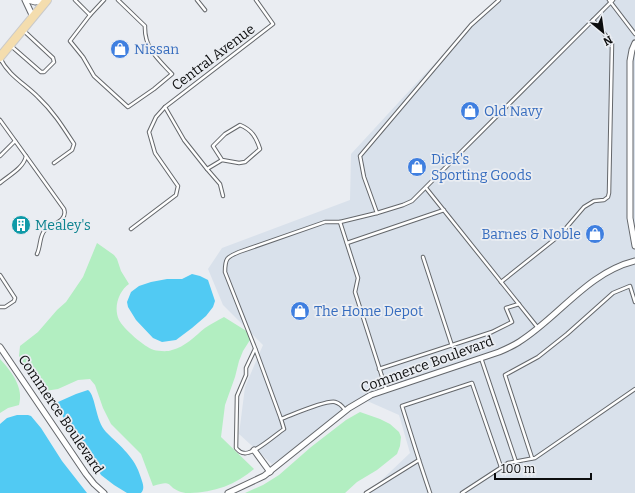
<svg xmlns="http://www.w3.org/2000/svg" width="635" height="493" viewBox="0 0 635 493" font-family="Bitter,serif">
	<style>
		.built { fill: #d9e1eb }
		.green { fill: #b2eec1 }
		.water { fill: #51caf3 }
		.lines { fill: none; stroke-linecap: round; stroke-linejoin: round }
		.service-casing { stroke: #64676b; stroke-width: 4.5 }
		.minor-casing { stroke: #64676b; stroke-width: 7 }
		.primary-casing { stroke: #cacaca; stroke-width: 10 }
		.service { stroke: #fff; stroke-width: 2.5 }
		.minor { stroke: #fff; stroke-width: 5 }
		.primary { stroke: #f4ddae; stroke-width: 8 }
		.labels { text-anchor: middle; stroke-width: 3.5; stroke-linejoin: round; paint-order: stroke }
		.shop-label { font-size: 14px; fill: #366cbe; stroke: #eaedf2; text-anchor: start }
		.street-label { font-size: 14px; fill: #0c0d0e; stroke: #eaedf2 }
		.culture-label { font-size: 14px; fill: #0d838f; stroke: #eaedf2; text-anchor: start }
	</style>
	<rect width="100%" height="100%" fill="#eaedf2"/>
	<path class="built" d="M496,0H635V493H368L410,453L399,415L365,400L272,464L239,434L245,387L263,345L223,305L208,269L222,248L350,200L351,154L422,77Z"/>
	<g class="green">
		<path d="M97,243L114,255L117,259L121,271L129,284C119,291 113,307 119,320C123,328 144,347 154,350C158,351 168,352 172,350C185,347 195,336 205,328C211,324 218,320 224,317L248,332L250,340L243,351L239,361L235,377L225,405L221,437L254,469C237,484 213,493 190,493C187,493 184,493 181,492C166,487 174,479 153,486L141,454L111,424L103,408L95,385L90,379L78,380L58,389L45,391L38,388L27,375L19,356L20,346L38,332L57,310L66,302L83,277Z"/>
		<path d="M0,359C12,372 24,388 19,405L8,408L0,413Z"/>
		<path d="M360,412L380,419L390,424L399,432L401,437L400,446L397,454L377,470L357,482L345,493H245L263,485L279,475L311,447L346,420Z"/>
	</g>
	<g class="water">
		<path d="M192,274L200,276L208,280L215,301L213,307L206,316L192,328L176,340L162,342L153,338L136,320L128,307L127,302L131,292L139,286L151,282L167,279H182Z"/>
		<path d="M88,390C96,396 95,420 106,432C121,447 135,457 141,478C143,484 145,489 141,493H127L114,485L101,475L83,446L68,428L58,406V402L76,394Z"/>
		<path d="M17,415H28L31,416L41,428L62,461L87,493H0V424L7,418Z"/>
	</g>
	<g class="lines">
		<g class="service-casing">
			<g id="service">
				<path d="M75,0L90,15L70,41L83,57L94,76L128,107L154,89L172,74C158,59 144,48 145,26L118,0"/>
				<path d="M197,0L205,10"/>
				<path d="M609,0L635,34"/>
				<path d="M90,15L104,0"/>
				<path d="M10,45L41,72H44L54,62L53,58L24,31"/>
				<path d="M0,58C8,75 25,84 38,97C53,111 63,127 74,144L72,150L54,163"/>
				<path d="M165,107L184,140L207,169L222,160L239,163L245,162L260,149C256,137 252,130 240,125L225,134L213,146L222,160"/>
				<path d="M0,120L26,156C24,168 8,176 0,183"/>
				<path d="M0,156L15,141"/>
				<path d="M26,156L64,209C68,221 52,224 45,230C39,236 41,246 37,254"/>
				<path d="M207,169L220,184L223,196"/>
				<path d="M426,188L538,328"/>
				<path d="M377,213L403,205L412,201L613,0"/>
				<path d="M340,222L358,278L355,292L386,389"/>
				<path d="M131,229L176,195L178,186L155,153L149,132L156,117L165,107L273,24L256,0"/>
				<path d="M347,243L444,210"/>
				<path d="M423,257L452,346"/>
				<path d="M0,275L15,298L14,301L5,307H0"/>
				<path d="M501,282L560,235L584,207L594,201L604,200L608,197L609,193L612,43L593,20"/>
				<path d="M255,349L246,368V375L237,396L236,448C238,450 240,453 244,453C253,455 275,435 284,429L281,419"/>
				<path d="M481,358L516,462"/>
				<path d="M379,369L492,332L512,322L506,308L519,304"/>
				<path d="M345,410C343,407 339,403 335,402C325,400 292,415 281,419L255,348L225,272C225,258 227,257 239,252L325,222H340L377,213L364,177L360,156L471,25L499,0"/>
				<path d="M532,458L505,375L538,357L567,334L613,293L630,286L635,302"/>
				<path d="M419,460L430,493"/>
				<path d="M366,493L419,460L402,406L472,383L501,467"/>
				<path d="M462,493L508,463L535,458L635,389"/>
			</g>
		</g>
		<g class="minor-casing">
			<g id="minor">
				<path d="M25,0L33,17"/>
				<path d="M28,0L35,2L44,0"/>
				<path d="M635,43L632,50L630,61V218L635,246"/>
				<path d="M0,347L86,474L94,484L104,493"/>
				<path d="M254,450L270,472"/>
				<path d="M228,493L264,476L349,408L371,395L499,352C506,349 513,346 519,342C559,317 587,273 635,261"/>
			</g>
		</g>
		<g class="primary-casing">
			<path id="primary" d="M0,57L47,0"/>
		</g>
		<use href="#service" class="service"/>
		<use href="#minor" class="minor"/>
		<use href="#primary" class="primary"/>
	</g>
	<defs>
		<g id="shop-disc" transform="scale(1)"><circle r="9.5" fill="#3f7fe0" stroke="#eaedf2"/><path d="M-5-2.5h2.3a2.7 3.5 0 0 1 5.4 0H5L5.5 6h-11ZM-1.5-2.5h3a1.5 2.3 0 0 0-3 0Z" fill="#fff"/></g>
		<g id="building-disc" transform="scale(1)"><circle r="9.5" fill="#0f9aa8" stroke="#eaedf2"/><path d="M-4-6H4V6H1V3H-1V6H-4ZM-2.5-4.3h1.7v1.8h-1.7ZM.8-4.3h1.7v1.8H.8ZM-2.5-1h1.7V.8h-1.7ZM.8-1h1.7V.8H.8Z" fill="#fff"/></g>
	</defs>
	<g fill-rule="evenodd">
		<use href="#shop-disc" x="120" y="49"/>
		<use href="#shop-disc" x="470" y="111"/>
		<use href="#shop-disc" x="417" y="167"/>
		<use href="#building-disc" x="21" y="225"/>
		<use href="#shop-disc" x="595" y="234"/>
		<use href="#shop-disc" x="300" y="311"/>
	</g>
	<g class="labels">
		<g class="shop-label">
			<text x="134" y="54">Nissan</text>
			<text x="484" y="116">Old Navy</text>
			<text x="431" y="164">Dick's<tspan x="431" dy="16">Sporting Goods</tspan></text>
			<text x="581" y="239" text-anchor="end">Barnes &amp; Noble</text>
			<text x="314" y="316">The Home Depot</text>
		</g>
		<g class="street-label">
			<text transform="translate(213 57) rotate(-37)" y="5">Central Avenue</text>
			<text transform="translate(427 364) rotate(-20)" y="5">Commerce Boulevard</text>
			<text transform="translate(61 414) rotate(56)" y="5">Commerce Boulevard</text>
		</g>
		<g class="culture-label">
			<text x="35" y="230">Mealey's</text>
		</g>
	</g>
	<g transform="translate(603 32) rotate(151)" stroke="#eaedf2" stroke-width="3" paint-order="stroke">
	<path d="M0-3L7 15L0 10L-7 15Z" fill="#0c0d0e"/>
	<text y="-6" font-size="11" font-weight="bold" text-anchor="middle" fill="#0c0d0e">N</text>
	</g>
	<path d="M495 473v6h96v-6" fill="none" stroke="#0c0d0e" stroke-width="2"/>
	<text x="501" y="473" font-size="12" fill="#0c0d0e" stroke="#eaedf2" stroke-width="3" paint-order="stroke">100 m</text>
</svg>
